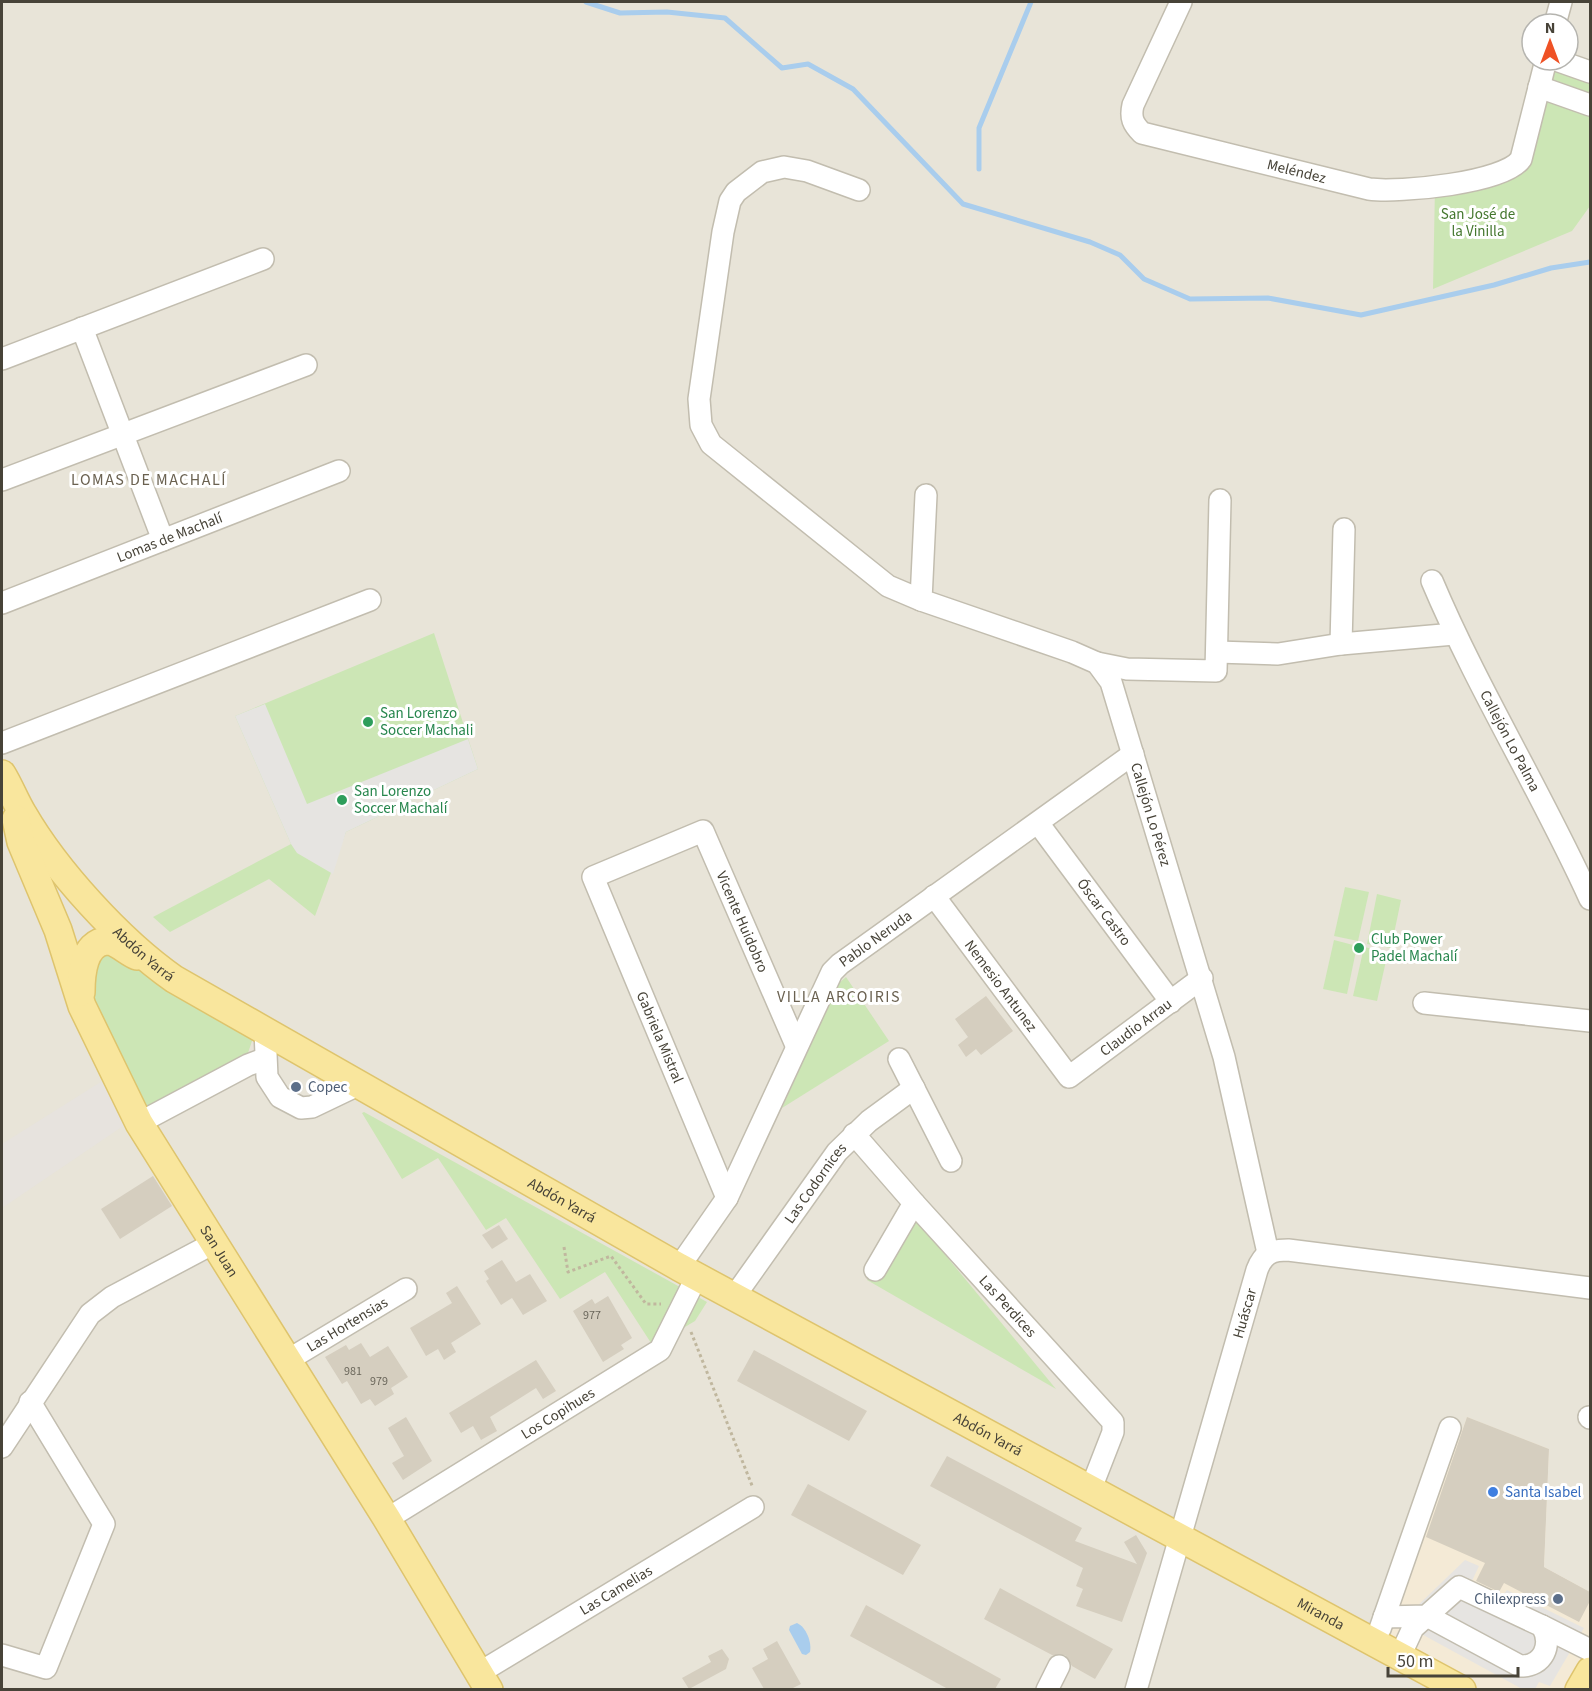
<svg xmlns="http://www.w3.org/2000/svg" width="1592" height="1691" viewBox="0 0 1592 1691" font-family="'Source Sans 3',sans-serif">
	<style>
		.residential { fill: #e8e4d8; fill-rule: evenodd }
		.commercial { fill: #f4ead6 }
		.industrial { fill: #e7e3de }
		.green { fill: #cce6b5 }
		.parking { fill: #e6e4e1 }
		.water { fill: #a9cded }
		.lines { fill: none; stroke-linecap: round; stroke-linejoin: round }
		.stream { stroke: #a9cded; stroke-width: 5 }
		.building { fill: #d5cebf }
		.minor-casing { stroke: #c2bdaf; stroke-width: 24 }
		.major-casing { stroke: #dec46d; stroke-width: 30 }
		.path { stroke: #c0b79e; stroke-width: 3; stroke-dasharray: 3 3; stroke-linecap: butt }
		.minor { stroke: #fff; stroke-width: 21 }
		.major { stroke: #f9e69d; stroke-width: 27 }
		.leisure-dot { fill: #2e9e5b; stroke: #fff; stroke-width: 2 }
		.service-dot { fill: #5c6f8a; stroke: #fff; stroke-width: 2 }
		.shop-dot { fill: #3f7fe0; stroke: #fff; stroke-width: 2 }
		.labels { text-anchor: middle; stroke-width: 6; stroke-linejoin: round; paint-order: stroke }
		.number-label { font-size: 12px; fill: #6a665a }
		.street-label { font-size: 15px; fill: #474338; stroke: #fff }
		.park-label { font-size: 15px; fill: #44772e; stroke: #fff }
		.leisure-label { font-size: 15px; fill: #27864d; stroke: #fff; text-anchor: start }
		.service-label { font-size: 15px; fill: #4e5e75; stroke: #fff; text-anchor: start }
		.shop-label { font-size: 15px; fill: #366cbe; stroke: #fff; text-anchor: start }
		.neighbourhood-label { font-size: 16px; letter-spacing: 1.5px; fill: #6a6150; stroke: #fff }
	</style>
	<rect width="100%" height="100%" fill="#f4f2ea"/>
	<path class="residential" d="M2,2H1590V1592L1544,1567L1549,1449L1450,1689H2ZM1532,24H1568V60H1532Z"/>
	<path class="commercial" d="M1467,1417L1549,1449L1544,1567L1590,1592V1646L1564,1689H1479L1384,1636Z"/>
	<path class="industrial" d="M107,1078L129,1122L2,1208V1144Z"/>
	<g class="green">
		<path d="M1546,60L1590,72V206L1572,231L1433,289L1435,187L1510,170Z"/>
		<path d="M434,633L478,769L346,832L315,916L269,879L170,932L153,917L291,844L235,716Z"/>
		<path d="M1345,887L1369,892L1358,941L1334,936Z"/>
		<path d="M1377,894L1401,900L1391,948L1367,944Z"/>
		<path d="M1334,940L1357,946L1347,994L1323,989Z"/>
		<path d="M109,946L148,968L179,998L253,1038L246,1059L146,1116L89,996L88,963Z"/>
		<path d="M1364,947L1388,952L1377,1001L1353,996Z"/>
		<path d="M846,977L889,1041L782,1108L838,984Z"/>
		<path d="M364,1112L707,1302L695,1321L653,1346L605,1272L560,1299L506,1218L486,1230L438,1158L402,1179L362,1113Z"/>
		<path d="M909,1211L1056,1389L867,1280Z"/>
	</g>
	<g class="parking">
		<path d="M265,704L307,804L468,739L478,769L346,832L333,874L297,853L291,844L235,716Z"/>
		<path d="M1465,1560L1479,1566L1471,1583L1500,1599L1507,1590L1584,1628L1550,1686L1539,1682L1535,1689L1524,1690L1405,1625L1412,1611Z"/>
	</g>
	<path class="water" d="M797,1623C806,1627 812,1642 810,1652L806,1655L802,1654L789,1630L790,1626Z"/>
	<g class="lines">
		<g class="stream">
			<path d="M586,2L620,13L667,12L725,18L782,68L808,64L853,89L963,204L1090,242L1120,255L1144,279L1190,299L1268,298L1361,315L1494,285L1551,268L1590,262"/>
			<path d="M979,169V128L1031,2"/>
		</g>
	</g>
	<g class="building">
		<path d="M986,996L1013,1031L981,1055L976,1049L966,1057L958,1045L968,1037L955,1019Z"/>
		<path d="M153,1176L172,1206L120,1239L101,1209Z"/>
		<path d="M499,1225L508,1239L492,1249L482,1235Z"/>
		<path d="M502,1260L516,1282L530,1274L547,1301L523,1315L512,1298L501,1305L486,1281L489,1279L484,1271Z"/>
		<path d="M457,1286L481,1324L451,1343L456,1352L444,1360L438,1349L426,1356L410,1328L452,1303L446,1293Z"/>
		<path d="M608,1296L632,1338L621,1345L624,1349L603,1362L573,1311L592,1299L595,1304Z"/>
		<path d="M361,1343L370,1357L388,1346L408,1377L391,1388L394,1394L375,1406L370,1399L361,1404L347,1381L342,1384L325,1357L346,1345L349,1350Z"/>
		<path d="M754,1350L867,1411L849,1441L737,1381Z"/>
		<path d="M536,1360L556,1391L543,1399L536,1388L490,1417L497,1431L481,1440L473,1426L461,1433L449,1413Z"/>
		<path d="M406,1417L432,1461L403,1480L392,1463L404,1456L388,1428Z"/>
		<path d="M1467,1417L1549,1449L1544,1567L1590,1592V1601L1579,1622L1504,1583L1499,1592L1476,1581L1485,1563L1426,1537Z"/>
		<path d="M947,1456L1082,1528L1075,1541L1137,1564L1124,1542L1136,1535L1147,1553L1122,1622L1076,1606L1083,1589L1076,1586L1083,1568L930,1486Z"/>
		<path d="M808,1484L921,1545L903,1575L791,1515Z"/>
		<path d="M1000,1588L1113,1649L1095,1679L1072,1666L1065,1655H1052L984,1619Z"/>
		<path d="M866,1605L1001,1679L995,1689H948L850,1636Z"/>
		<path d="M777,1641L801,1684L791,1689H764L752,1668L768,1659L763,1649Z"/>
		<path d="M722,1649L729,1659L726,1669L689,1689L682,1678L711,1662L708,1656Z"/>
	</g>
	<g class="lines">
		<g class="minor-casing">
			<g id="minor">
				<path id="s1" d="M1181,2L1133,105C1130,118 1133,124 1142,133L1369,189C1399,193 1505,183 1521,159L1546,60"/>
				<path d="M1555,24L1561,2"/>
				<path d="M1556,60L1590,72"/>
				<path d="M1539,87L1590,105"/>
				<path d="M859,190L807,171L784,167L762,172L736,192L730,201L723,232L699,399L701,425L711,444L888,586L921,600"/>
				<path d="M82,328L163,540"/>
				<path d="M2,359L263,259"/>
				<path d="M2,480L306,365"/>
				<path id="s2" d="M926,495L921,600L1072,652L1097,663L1111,682L1224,1057L1268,1253"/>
				<path id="s3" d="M1432,581C1478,690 1541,791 1590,899"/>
				<path id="s4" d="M2,603L339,471"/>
				<path d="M1341,644L1344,529"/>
				<path d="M1217,652L1278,654L1341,644L1454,634"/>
				<path d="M1097,663L1127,669L1216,671L1220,500"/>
				<path d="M2,743L370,600"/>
				<path id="s5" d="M1038,823L1171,1002"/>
				<path id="s6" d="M934,896L1069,1077L1202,978"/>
				<path d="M1424,1003L1590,1021"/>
				<path d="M265,1031L267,1077L280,1097L301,1108L312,1107L360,1084"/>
				<path d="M899,1059L951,1161"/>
				<path d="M139,1123L248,1065L264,1059"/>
				<path id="s7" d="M854,1134L914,1203L1113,1422V1432L1090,1491"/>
				<path id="s8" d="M727,1198L593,877L703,831L796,1045"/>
				<path id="s9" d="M679,1267L727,1198L832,972L840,964L1133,754"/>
				<path d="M875,1270L914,1203"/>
				<path id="s10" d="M734,1297L837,1152L869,1121L914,1088"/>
				<path id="s11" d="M288,1360L406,1289"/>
				<path d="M1589,1417L1590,1418"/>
				<path d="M2,1447L90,1314L112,1297L214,1243"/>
				<path id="s12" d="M387,1519L660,1350L697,1276"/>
				<path d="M1384,1617L1427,1616L1520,1666C1543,1667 1553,1645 1542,1626L1459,1587L1413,1628L1400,1656"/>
				<path d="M1542,1626L1590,1650"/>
				<path d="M1380,1629L1450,1428"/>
				<path d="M2,1655L46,1668L104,1524L30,1402"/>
				<path id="s13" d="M479,1673L753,1507"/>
				<path d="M1047,1690L1059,1666"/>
				<path id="s14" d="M1136,1690L1257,1270C1263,1254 1271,1250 1288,1250L1590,1288"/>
			</g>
		</g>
		<g class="major-casing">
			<g id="major">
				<path id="s15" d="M2,774C10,787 15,801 23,814C56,871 120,941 174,979L679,1267L1462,1690"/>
				<path id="s16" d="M16,819L21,842L58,930L82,1006L139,1123L387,1519L489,1690"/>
				<path d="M81,992C81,976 83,942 107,941C117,941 127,952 137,956"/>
				<path d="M1579,1690L1590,1671"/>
			</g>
		</g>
		<g class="path">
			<path d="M564,1247L568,1272L611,1256L646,1304H661"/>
			<path d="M691,1332L753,1488"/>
		</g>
		<use href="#minor" class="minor"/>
		<use href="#major" class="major"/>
	</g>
	<g class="leisure-dot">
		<circle cx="368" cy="722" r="6"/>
		<circle cx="342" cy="800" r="6"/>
		<circle cx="1359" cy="948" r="6"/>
	</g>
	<g class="service-dot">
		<circle cx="296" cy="1087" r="6"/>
		<circle cx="1558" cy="1599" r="6"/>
	</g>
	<circle class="shop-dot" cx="1493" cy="1492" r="6"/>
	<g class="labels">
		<g class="number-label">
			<text x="592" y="1319">977</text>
			<text x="353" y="1375">981</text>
			<text x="379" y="1385">979</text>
		</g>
		<g class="street-label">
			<text dy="5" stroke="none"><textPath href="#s1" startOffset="304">Meléndez</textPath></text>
			<text dy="5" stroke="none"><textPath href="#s4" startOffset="180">Lomas de Machalí</textPath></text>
			<text dy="5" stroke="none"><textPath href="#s3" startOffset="178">Callejón Lo Palma</textPath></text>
			<text dy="5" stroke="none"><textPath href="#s2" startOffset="454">Callejón Lo Pérez</textPath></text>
			<text dy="5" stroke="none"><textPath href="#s5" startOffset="111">Óscar Castro</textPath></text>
			<text dy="5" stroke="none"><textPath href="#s8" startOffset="566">Vicente Huidobro</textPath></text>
			<text dy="5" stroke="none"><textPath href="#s9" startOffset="388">Pablo Neruda</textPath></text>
			<text dy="5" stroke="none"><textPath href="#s15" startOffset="231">Abdón Yarrá</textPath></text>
			<text dy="5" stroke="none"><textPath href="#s6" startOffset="112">Nemesio Antunez</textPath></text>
			<text dy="5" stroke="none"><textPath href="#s6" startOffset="309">Claudio Arrau</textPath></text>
			<text transform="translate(660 1037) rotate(67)" y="5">Gabriela Mistral</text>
			<text dy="5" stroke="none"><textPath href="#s10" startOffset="140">Las Codornices</textPath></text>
			<text dy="5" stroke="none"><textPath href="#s15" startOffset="717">Abdón Yarrá</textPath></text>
			<text dy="5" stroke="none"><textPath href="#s16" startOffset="480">San Juan</textPath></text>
			<text dy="5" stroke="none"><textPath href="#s7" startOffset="231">Las Perdices</textPath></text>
			<text dy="5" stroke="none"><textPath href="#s14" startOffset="392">Huáscar</textPath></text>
			<text dy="5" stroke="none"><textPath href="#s11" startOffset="69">Las Hortensias</textPath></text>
			<text dy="5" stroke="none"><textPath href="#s12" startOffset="201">Los Copihues</textPath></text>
			<text dy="5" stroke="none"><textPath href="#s15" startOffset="1203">Abdón Yarrá</textPath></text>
			<text dy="5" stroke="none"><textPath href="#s13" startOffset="160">Las Camelias</textPath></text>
			<text dy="5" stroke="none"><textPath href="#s15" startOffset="1581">Miranda</textPath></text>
		</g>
		<g class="park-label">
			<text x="1478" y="219">San José de<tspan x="1478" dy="17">la Vinilla</tspan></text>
		</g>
		<g class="leisure-label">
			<text x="380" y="718">San Lorenzo<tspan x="380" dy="17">Soccer Machali</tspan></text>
			<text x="354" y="796">San Lorenzo<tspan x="354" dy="17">Soccer Machalí</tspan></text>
			<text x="1371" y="944">Club Power<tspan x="1371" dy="17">Padel Machalí</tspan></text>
		</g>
		<g class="service-label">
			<text x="308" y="1092">Copec</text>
			<text x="1546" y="1604" text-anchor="end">Chilexpress</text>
		</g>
		<g class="shop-label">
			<text x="1505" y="1497">Santa Isabel</text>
		</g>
		<g class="neighbourhood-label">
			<text x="149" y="485">LOMAS DE MACHALÍ</text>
			<text x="839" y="1002">VILLA ARCOIRIS</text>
		</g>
	</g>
	<rect width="1592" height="1691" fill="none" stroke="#474338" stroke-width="6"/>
	<g transform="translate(1550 42)"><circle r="28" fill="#ffffff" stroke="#b5b4af" stroke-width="1.5"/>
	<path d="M0-4.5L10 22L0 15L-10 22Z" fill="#ef5225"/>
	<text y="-9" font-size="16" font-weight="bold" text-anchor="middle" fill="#474338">N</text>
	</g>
	<path d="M1388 1667v9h130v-9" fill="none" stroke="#474338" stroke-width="3"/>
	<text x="1397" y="1667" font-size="18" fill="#474338" stroke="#ffffff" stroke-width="4.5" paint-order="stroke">50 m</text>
</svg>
